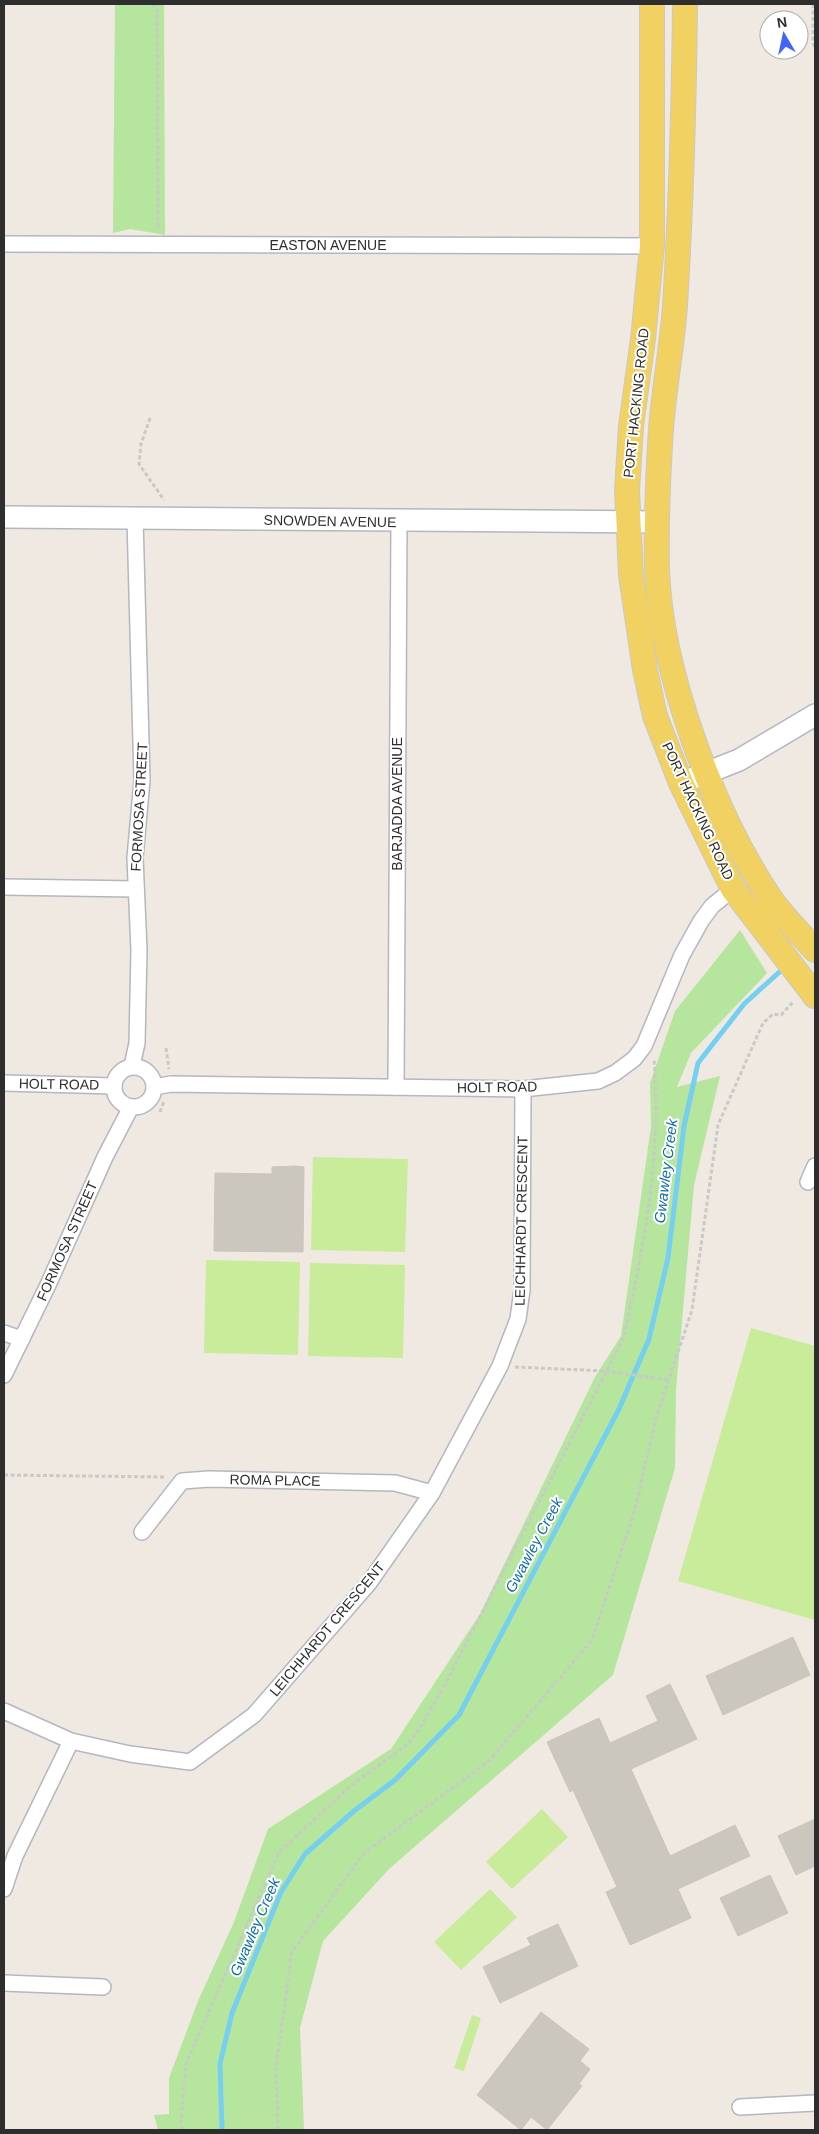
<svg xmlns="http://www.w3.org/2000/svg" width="819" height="2134" viewBox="0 0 819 2134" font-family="Arial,sans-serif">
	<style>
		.green { fill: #b6e59e }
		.pitch { fill: #c9ec9a }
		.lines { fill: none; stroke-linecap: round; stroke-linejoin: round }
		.stream { stroke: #75cff0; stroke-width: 5 }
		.building { fill: #cbc7bf; stroke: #cbc5ba }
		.street-casing { stroke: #b4b7c1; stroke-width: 18 }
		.secondary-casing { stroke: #b4b7c1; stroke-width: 24 }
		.primary-casing { stroke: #c9c9c9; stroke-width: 26 }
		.path { stroke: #c9c9c9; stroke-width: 3; stroke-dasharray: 4 2.5; stroke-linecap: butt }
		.street { stroke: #fff; stroke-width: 15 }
		.secondary { stroke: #fff; stroke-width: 21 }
		.primary { stroke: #f2d163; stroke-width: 24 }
		.labels { text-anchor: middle; stroke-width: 4; stroke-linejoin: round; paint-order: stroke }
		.street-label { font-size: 14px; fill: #2e2e2e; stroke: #fff }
		.water-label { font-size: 15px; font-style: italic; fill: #0d6fa3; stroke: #fff }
	</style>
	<rect width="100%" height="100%" fill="#efe9e1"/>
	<g class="green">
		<path d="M115,4H164L165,235L130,229L113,233Z"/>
		<path d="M740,930L767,973L691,1053L677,1087L720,1076L694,1185L676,1389L675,1468L613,1675L389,1869L323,1941L300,2028L304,2130H158L154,2115L169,2114V2078L198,2001L234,1922L268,1829L391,1749L480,1614L595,1377L621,1336L651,1127L650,1083L675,1011Z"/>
	</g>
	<g class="pitch">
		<path d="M313,1157L408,1159L405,1252L311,1250Z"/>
		<path d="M206,1260L300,1262L298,1355L204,1353Z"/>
		<path d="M310,1263L405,1265L403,1358L308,1356Z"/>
		<path d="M751,1328L815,1346V1620L678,1581Z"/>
		<path d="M542,1809L568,1837L512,1889L486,1862Z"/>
		<path d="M490,1889L517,1917L461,1970L434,1942Z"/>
		<path d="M472,2015L481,2018L464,2071L454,2068Z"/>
	</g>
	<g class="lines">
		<path class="stream" d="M222,2130L220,2064L232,2013L281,1892L305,1854L354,1811L395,1780L459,1715L619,1409L649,1339L668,1258L684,1126L698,1063L744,1004L785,967"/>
	</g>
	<g class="building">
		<path d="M295,1166L304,1167L303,1252L214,1251L215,1173L272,1174V1167Z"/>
		<path d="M793,1637L810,1675L723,1715L706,1676Z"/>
		<path d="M670,1684L697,1739L631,1769L670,1856L735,1825L750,1856L678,1889L691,1918L630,1945L606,1892L617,1887L573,1790L570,1792L547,1742L599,1718L610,1743L658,1721L646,1696Z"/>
		<path d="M815,1819V1866L796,1875L778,1836Z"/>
		<path d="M770,1875L788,1913L738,1936L720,1898Z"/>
		<path d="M558,1924L578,1966L500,2003L483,1967L531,1945L527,1938Z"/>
		<path d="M541,2012L589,2049L580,2061L590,2069L579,2084L582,2086L547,2130L531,2117L521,2130L477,2095Z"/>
	</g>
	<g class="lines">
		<g class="street-casing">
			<g id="street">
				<path d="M4,244L652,246"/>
				<path d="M4,887L136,889"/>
				<path d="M132,1066L137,1043L139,950L135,858L142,780L135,518"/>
				<circle cx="134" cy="1087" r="20"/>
				<path d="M4,1083L114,1086"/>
				<path d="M154,1087L171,1084L523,1089L598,1081L615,1073L634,1059L644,1046L682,955L701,921L712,906L733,889"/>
				<path d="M396,1087L399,521"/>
				<path d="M808,1182L815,1166"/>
				<path d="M4,1333L22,1339"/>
				<path d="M4,1375L48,1285L105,1157L131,1107"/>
				<path d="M142,1532L182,1481L209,1479L395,1483L432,1493"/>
				<path d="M4,1711L71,1741L130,1754L190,1762L254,1715L369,1583L432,1493L500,1366L518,1319L522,1290L523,1089"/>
				<path d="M4,1889L15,1856L71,1741"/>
				<path d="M4,1983L103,1987"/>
				<path d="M740,2107L815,2103"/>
			</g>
		</g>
		<g class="secondary-casing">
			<g id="secondary">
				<path d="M4,517L657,522"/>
				<path d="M681,783L739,760L815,715"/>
			</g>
		</g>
		<g class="primary-casing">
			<g id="primary">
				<path d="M652,4V246L643,339L631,426L627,490L631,575L645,670L655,716L681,783L733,889L815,996"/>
				<path d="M685,4C684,104 681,206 675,306C672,347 664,388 661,429C658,475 656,522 657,568C660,670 713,813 770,898C783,917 800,933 815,950"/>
			</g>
		</g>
		<g class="path">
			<path d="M152,4L157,10L158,229"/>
			<path d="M813,4V43L815,48"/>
			<path d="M150,418L141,444L139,464L164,500"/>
			<path d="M166,1048L169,1069"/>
			<path d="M160,1112L164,1101"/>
			<path d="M515,1367L606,1371L668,1380"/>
			<path d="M4,1475L165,1477"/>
			<path d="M183,2130L181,2122L186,2064L279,1852L353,1784L408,1744L420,1728L451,1673L624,1337C644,1247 662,1152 654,1059"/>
			<path d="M278,2130L276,2067L292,1952L364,1853L489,1761L592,1640L634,1513L656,1418L692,1310L718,1125L763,1023L773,1014L781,1015L794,1001"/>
		</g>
		<use href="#street" class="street"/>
		<use href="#secondary" class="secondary"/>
		<use href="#primary" class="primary"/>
	</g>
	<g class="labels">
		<g class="street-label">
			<text x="328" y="250">EASTON AVENUE</text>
			<text transform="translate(636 403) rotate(-84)" y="5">PORT HACKING ROAD</text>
			<text transform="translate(330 521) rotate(1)" y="5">SNOWDEN AVENUE</text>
			<text transform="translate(397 804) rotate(-90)" y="5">BARJADDA AVENUE</text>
			<text transform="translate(139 807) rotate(-87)" y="5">FORMOSA STREET</text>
			<text transform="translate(698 811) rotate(65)" y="5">PORT HACKING ROAD</text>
			<text transform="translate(59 1084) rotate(1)" y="5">HOLT ROAD</text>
			<text transform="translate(497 1087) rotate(-1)" y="5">HOLT ROAD</text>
			<text transform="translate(521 1221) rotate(-89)" y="5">LEICHHARDT CRESCENT</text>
			<text transform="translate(67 1241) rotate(-66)" y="5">FORMOSA STREET</text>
			<text transform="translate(275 1480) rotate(1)" y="5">ROMA PLACE</text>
			<text transform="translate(327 1629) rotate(-50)" y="5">LEICHHARDT CRESCENT</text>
		</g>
		<g class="water-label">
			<text transform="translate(666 1171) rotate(-83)" y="5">Gwawley Creek</text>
			<text transform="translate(534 1545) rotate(-62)" y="5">Gwawley Creek</text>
			<text transform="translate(255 1927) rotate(-67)" y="5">Gwawley Creek</text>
		</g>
	</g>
	<rect width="819" height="2134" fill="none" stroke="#2e2e2e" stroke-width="10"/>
	<g transform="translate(784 35) rotate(351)"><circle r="24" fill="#ffffff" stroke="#ababab"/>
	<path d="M0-4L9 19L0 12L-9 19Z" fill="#4264fb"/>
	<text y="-8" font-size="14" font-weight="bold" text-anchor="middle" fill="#2e2e2e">N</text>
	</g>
</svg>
